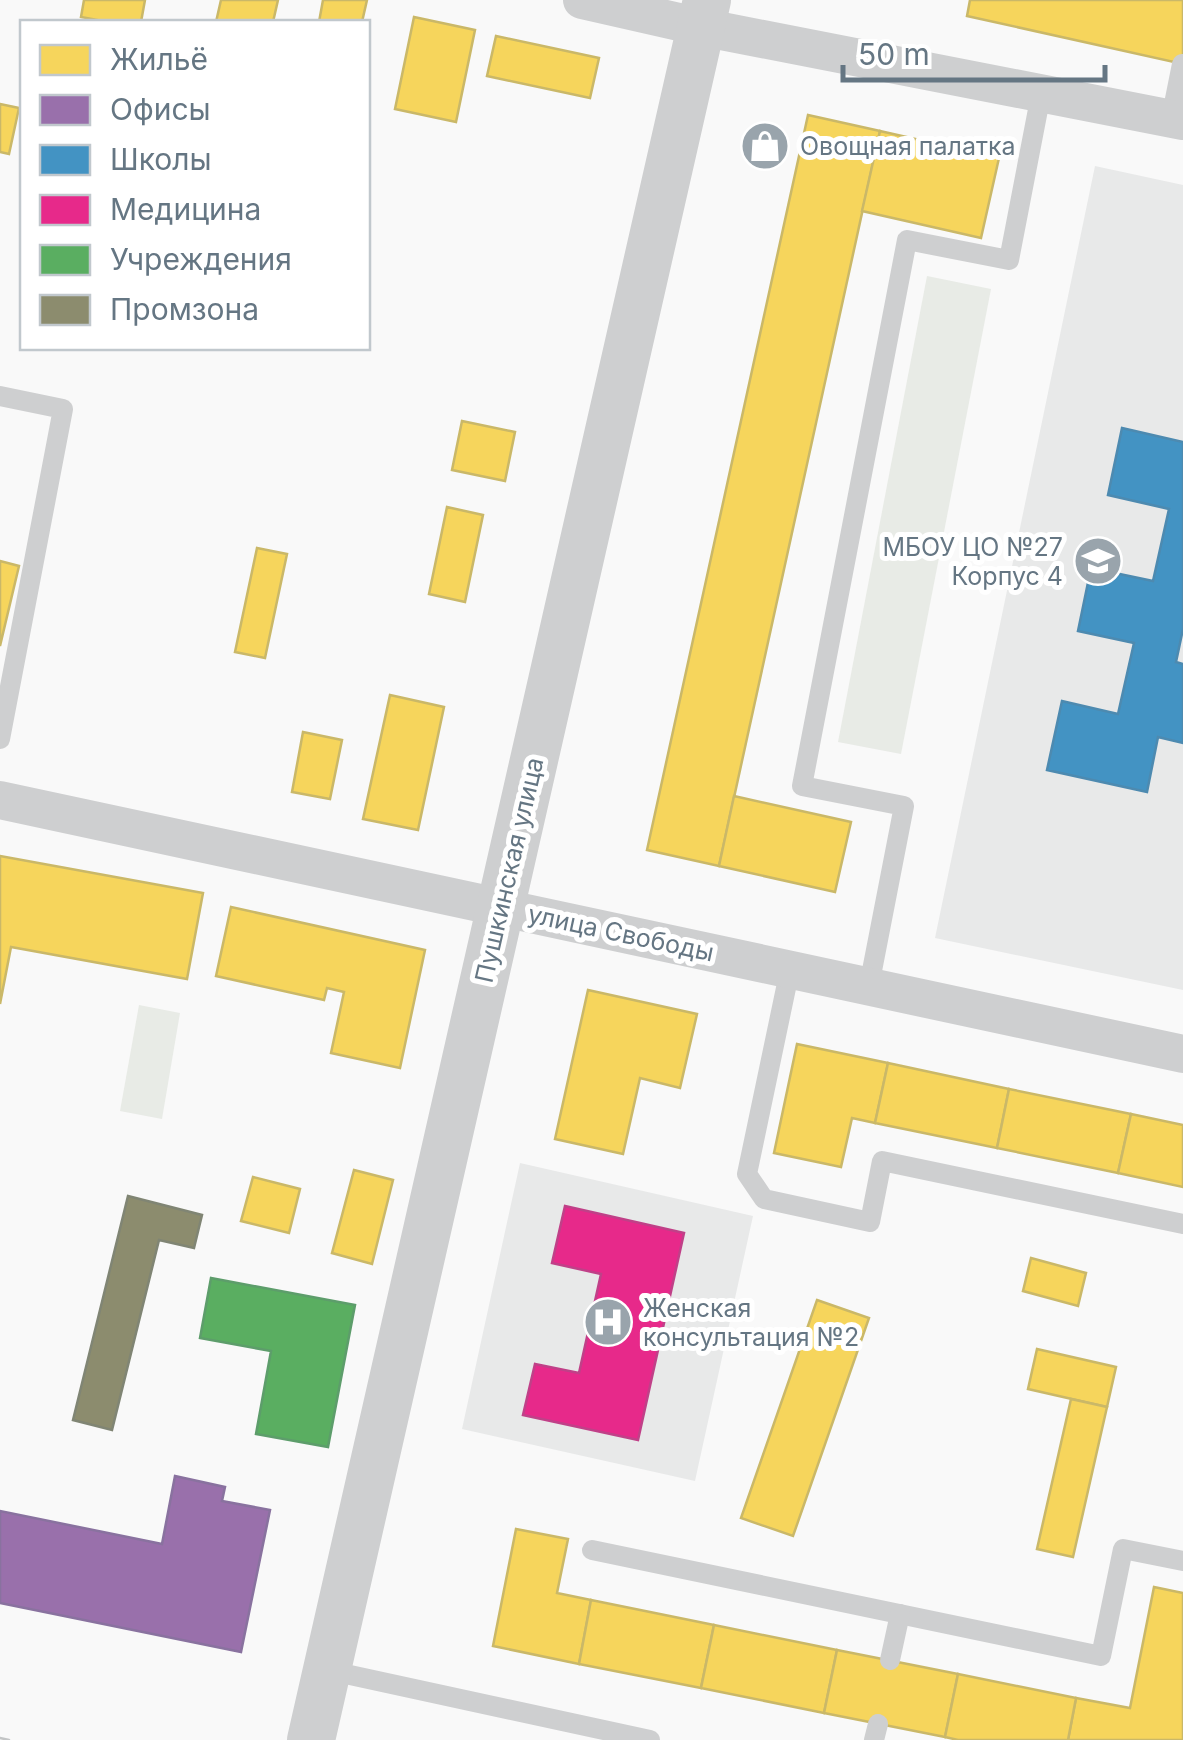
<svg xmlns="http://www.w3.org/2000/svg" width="1183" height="1740" viewBox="0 0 1183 1740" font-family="Inter,sans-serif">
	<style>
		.built { fill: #e8e9e9 }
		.green { fill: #e8ebe6 }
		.homes { fill: #f6d55c; stroke: #cab868; stroke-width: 2.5 }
		.offices { fill: #9970ab; stroke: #89729f; stroke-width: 2.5 }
		.schools { fill: #4393c3; stroke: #4d8ab0; stroke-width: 2.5 }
		.health { fill: #e7298a; stroke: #c04088; stroke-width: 2.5 }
		.public { fill: #5aae61; stroke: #5d9d6b; stroke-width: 2.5 }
		.industry { fill: #8c8c6e; stroke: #808574; stroke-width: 2.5 }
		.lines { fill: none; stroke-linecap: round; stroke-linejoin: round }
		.service { stroke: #cecfd0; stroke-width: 20 }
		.minor { stroke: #cecfd0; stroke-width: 38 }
		.tertiary { stroke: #cecfd0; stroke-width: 48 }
		.tram { stroke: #c3c5c6; stroke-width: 2.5 }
		.labels { text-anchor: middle; stroke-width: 10; stroke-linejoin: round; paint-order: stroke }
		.poi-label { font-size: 25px; fill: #657683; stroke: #fff; text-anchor: start }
		.street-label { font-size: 25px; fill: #657683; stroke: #fff }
	</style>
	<rect width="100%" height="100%" fill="#f9f9f9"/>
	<g class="built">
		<path d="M1095,166L1183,185V990L935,938Z"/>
		<path d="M520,1163L753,1216L695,1481L462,1429Z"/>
	</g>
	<g class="green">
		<path d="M927,276L991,289L901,754L838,742Z"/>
		<path d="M139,1005L180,1013L162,1119L120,1111Z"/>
	</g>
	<g class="homes">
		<path d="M84,0H145L141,22H108L81,17Z"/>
		<path d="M221,0H278L273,22H216Z"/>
		<path d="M323,0H367L362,22H319Z"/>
		<path d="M970,0H1183V64L967,16Z"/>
		<path d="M414,17L475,30L456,122L395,109Z"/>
		<path d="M496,36L599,58L590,98L487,76Z"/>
		<path d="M0,104L19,108L9,154L0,152Z"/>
		<path d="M808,115L880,131L719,866L647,850Z"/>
		<path d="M880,131L999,158L981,238L862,211Z"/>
		<path d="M462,421L515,432L505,481L452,470Z"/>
		<path d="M447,507L483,515L465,602L429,594Z"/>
		<path d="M257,548L287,554L265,658L235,652Z"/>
		<path d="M0,561L19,566L0,646Z"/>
		<path d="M390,695L444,707L418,830L363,819Z"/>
		<path d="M303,732L342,740L330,799L292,792Z"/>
		<path d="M734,796L851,822L835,892L719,866Z"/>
		<path d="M0,856L203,893L187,979L11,947L0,1004Z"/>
		<path d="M231,907L425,950L400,1068L331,1053L344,992L327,988L324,1000L216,976Z"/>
		<path d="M588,990L697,1014L680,1088L640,1078L623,1154L555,1139Z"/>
		<path d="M797,1044L888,1063L875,1123L852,1118L841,1167L774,1153Z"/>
		<path d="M888,1063L1009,1089L997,1148L875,1123Z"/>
		<path d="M1009,1089L1131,1114L1118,1173L997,1148Z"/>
		<path d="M1131,1114L1183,1125V1187L1118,1173Z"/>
		<path d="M354,1170L393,1180L372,1264L332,1253Z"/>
		<path d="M253,1177L300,1189L289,1233L241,1221Z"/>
		<path d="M1031,1258L1086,1273L1078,1306L1023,1291Z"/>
		<path d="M817,1300L869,1318L793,1536L741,1518Z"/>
		<path d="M1037,1349L1116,1367L1107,1407L1028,1389Z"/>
		<path d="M1071,1399L1107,1407L1073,1557L1037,1549Z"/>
		<path d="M516,1529L568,1539L557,1593L591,1600L579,1664L493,1646Z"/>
		<path d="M1154,1587L1183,1593V1740H1068L1076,1698L1130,1708Z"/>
		<path d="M591,1600L714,1625L701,1688L579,1664Z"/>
		<path d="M714,1625L837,1650L824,1713L701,1688Z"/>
		<path d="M837,1650L958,1674L945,1737L824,1713Z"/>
		<path d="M958,1674L1076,1698L1068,1740H958L945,1737Z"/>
	</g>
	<path class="offices" d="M175,1476L225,1487L222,1501L270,1510L241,1652L0,1603V1511L162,1544Z"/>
	<path class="schools" d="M1122,428L1183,442V629L1176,662L1183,664V743L1158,737L1147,792L1047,770L1062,701L1118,714L1134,643L1078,631L1091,568L1153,581L1169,509L1108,495Z"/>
	<path class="health" d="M565,1206L684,1233L638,1440L523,1415L535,1364L579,1373L601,1274L552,1263Z"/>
	<path class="public" d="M211,1278L355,1305L328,1447L256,1434L271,1351L200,1338Z"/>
	<path class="industry" d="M128,1196L202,1215L194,1248L159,1240L112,1430L73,1420Z"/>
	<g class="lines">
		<g class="service">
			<path d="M1171,119L1182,64"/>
			<path d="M0,396L63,409L0,739"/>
			<path d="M790,969L747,1174L764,1199L870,1222L882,1161L1183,1224"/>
			<path d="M869,986L904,806L802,786L907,240L1009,260L1041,94"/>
			<path d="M592,1550L1101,1656L1123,1549L1183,1561"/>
			<path d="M890,1660L900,1614"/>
			<path d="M327,1670L650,1740"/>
			<path d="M874,1740L878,1724"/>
		</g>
		<g class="minor">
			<path d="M582,0L701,27L1183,121"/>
			<path d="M0,800L1183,1054"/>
		</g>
		<path class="tertiary" d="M311,1740L707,0"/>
		<path class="tram" d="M0,1738L9,1740"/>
	</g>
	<defs>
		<g id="shop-disc" transform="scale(2.5)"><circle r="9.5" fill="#99a4ac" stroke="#fff"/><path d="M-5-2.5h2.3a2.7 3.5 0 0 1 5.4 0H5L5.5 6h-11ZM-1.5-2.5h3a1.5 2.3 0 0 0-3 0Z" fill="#fff"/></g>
		<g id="school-disc" transform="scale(2.5)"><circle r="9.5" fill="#99a4ac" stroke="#fff"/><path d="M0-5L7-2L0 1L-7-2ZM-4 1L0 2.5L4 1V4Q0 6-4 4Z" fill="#fff"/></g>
		<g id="hospital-disc" transform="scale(2.5)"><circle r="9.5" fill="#99a4ac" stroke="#fff"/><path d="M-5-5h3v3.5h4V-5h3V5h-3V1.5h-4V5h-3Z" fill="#fff"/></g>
	</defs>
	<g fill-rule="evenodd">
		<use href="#shop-disc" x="765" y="146"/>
		<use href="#school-disc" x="1098" y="561"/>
		<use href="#hospital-disc" x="608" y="1322"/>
	</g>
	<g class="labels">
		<g class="poi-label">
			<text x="800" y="155">Овощная палатка</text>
			<text x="1063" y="556" text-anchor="end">МБОУ ЦО №27<tspan x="1063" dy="29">Корпус 4</tspan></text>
			<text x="643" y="1317">Женская<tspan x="643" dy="29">консультация №2</tspan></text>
		</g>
		<g class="street-label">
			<text transform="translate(509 870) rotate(-77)" y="9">Пушкинская улица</text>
			<text transform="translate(621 933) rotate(12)" y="9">улица Свободы</text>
		</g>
	</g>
	<rect x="20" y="20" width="350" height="330" fill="#ffffff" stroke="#c1c8cd" stroke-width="2.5"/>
	<rect x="40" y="45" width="50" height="30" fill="#f6d55c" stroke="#c1c8cd" stroke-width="2.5"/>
	<text x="110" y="70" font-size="30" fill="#657683">Жильё</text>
	<rect x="40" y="95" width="50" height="30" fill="#9970ab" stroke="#c1c8cd" stroke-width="2.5"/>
	<text x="110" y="120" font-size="30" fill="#657683">Офисы</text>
	<rect x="40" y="145" width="50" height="30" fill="#4393c3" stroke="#c1c8cd" stroke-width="2.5"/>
	<text x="110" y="170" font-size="30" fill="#657683">Школы</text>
	<rect x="40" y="195" width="50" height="30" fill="#e7298a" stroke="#c1c8cd" stroke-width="2.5"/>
	<text x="110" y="220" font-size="30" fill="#657683">Медицина</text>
	<rect x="40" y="245" width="50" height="30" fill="#5aae61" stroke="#c1c8cd" stroke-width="2.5"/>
	<text x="110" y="270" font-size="30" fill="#657683">Учреждения</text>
	<rect x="40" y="295" width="50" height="30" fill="#8c8c6e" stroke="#c1c8cd" stroke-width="2.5"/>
	<text x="110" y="320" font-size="30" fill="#657683">Промзона</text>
	<path d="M843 65v15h262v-15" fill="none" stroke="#657683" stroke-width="5"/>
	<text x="858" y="65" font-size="30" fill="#657683" stroke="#ffffff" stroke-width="8" paint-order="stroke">50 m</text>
</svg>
